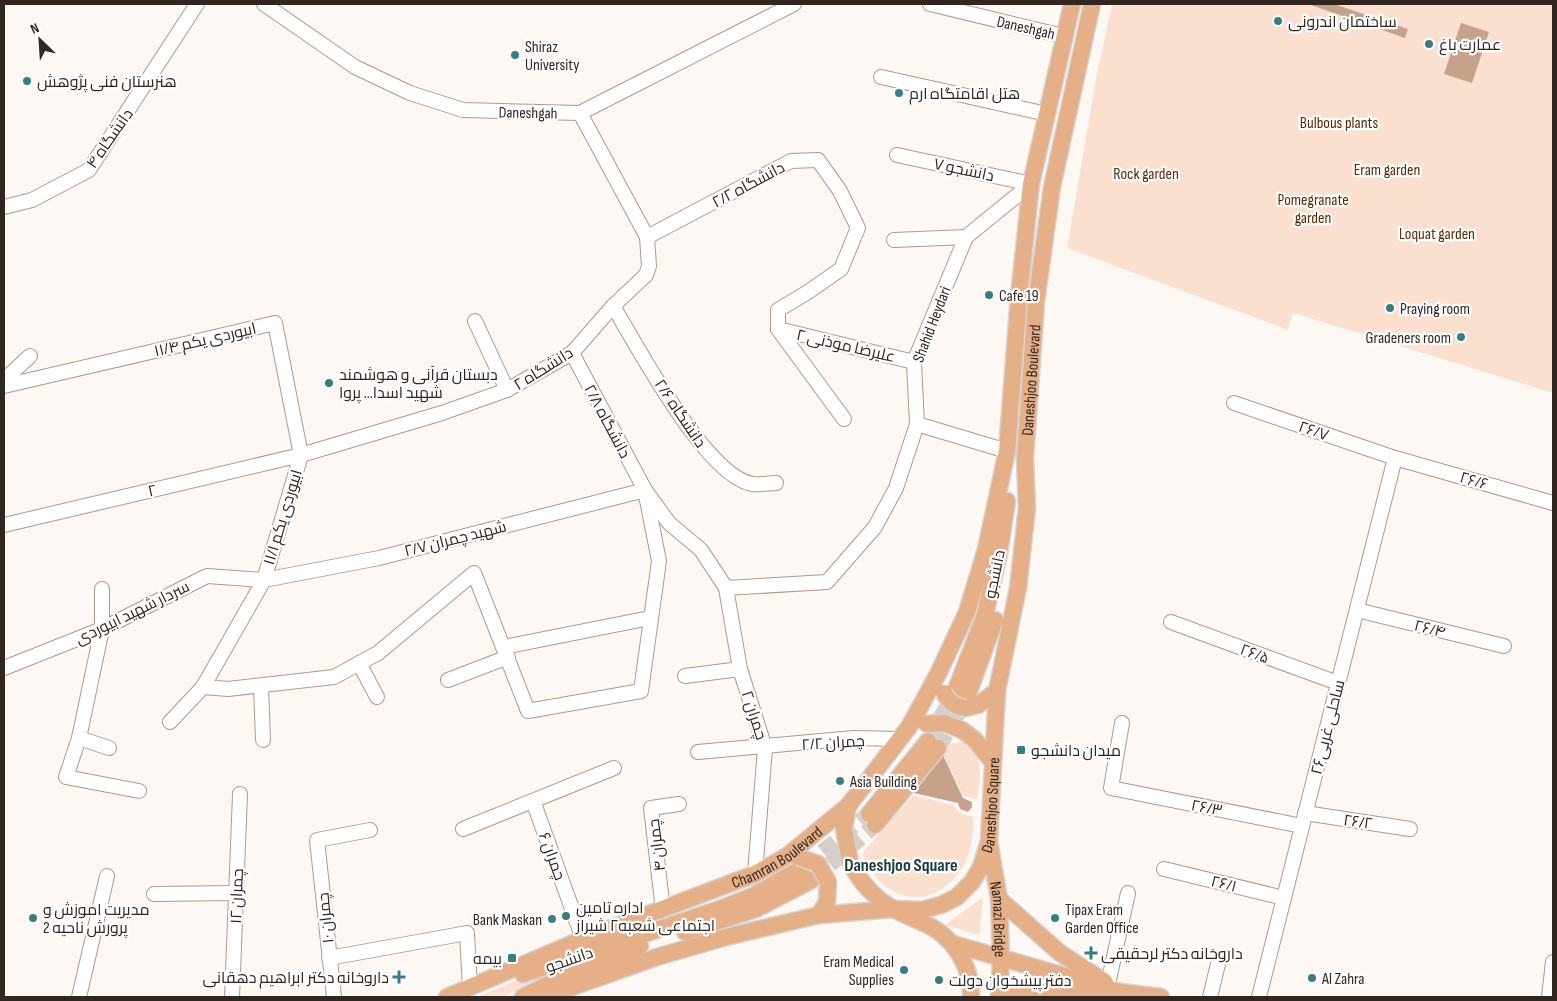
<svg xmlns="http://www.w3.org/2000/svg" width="1557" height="1001" viewBox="0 0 1557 1001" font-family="'Sofia Sans Condensed',Cairo,sans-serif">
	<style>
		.green { fill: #fbe0cf }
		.water { fill: #c7a28b }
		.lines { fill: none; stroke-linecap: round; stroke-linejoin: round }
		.major-tunnel { stroke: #d5ceca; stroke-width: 16; stroke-dasharray: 16 8; stroke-linecap: butt }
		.minor-casing { stroke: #b39887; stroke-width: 16 }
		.major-casing { stroke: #d6d4d2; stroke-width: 19 }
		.minor { stroke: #fff; stroke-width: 14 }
		.major { stroke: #e5af88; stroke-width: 16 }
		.major-bridge-casing { stroke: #d6d4d2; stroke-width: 19; stroke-linecap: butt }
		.major-bridge { stroke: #e5af88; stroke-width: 16 }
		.poi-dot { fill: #377f7f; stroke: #fff; stroke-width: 2 }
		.labels { text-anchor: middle; stroke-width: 4.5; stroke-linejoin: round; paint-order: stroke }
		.poi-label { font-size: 16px; fill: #312620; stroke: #fff; text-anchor: start }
		.street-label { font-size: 16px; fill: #312620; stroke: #fff }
		.park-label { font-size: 16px; fill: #592902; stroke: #fff }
		.neighbourhood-label { font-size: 18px; font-weight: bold; fill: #193c3b; stroke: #fff }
	</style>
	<rect width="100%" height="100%" fill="#fef8f4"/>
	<g class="green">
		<path d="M1112,4H1553V393L1293,313L1288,330L1067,248L1096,79Z"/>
		<path d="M966,741C985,763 981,772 977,799L963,796L943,754L950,744Z"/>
		<path d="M913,795L953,805L962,814L973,817C979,893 897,933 862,854Z"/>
		<path d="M983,897L979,935L945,925Z"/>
		<path d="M621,949L502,997H477L522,978Z"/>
	</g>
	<g class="water">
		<path d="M1308,4H1334L1408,29L1405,38Z"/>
		<path d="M1461,23L1489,32L1472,83L1444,74Z"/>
		<path d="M943,755L963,798L972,802V807L968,812L960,809L958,803L914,793Z"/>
	</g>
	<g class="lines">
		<g class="major-tunnel">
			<path d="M928,741L955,692"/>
			<path d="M938,748L967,697"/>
			<path d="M804,867L869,814"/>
			<path d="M812,880L875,825"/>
		</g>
		<g class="minor-casing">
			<g id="minor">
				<path d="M264,4L355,67L410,93L463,110L580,113L794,4"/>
				<path d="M930,4L1063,36"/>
				<path d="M881,77L1047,114"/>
				<path d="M897,155L1031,184"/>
				<path d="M4,207L32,200L89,170L197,4"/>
				<path d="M647,237L791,161L818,160L840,191L858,228L841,269L808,292L778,310V329"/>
				<path d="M894,240L966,237"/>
				<path d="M613,306C637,346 707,478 753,484C760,485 769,483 776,483"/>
				<path d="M475,321L507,390"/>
				<path d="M778,329L914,362"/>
				<path d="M778,329L844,419"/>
				<path d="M572,353L645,490L669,523L701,550L726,588L740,669L765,748L755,874"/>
				<path d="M4,380L30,356"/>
				<path d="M4,386L275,323L301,455L264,580L203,687L228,689L334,677L378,653L474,573L528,711L641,691L659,561L645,490"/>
				<path d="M1234,403L1395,458L1553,503"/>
				<path d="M917,424L1007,451"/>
				<path d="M4,525L301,455L442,413L507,390L572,353L613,306L646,275L649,266L647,237L580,113"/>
				<path d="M726,588L827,582L875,527L896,488L917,424L914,362L966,237L1031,184"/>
				<path d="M102,589V629L79,738L66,777L139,791"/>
				<path d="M1357,610L1504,646"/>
				<path d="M1171,622L1338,683"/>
				<path d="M504,647L650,618"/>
				<path d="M359,663L377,697"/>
				<path d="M4,668L102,629L207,576L264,580L379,558L645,490"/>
				<path d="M685,676L740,669"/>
				<path d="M448,680L508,657"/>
				<path d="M261,687L263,740"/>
				<path d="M170,722L203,687"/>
				<path d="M1122,723L1111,788L1302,826"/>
				<path d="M79,738L109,748"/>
				<path d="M698,752L854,738L901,739"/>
				<path d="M533,801L583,939"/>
				<path d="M1305,813L1410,829"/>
				<path d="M463,829L614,768"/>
				<path d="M1164,869L1284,898"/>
				<path d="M154,894L236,893"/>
				<path d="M663,910L651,808L679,804"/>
				<path d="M329,958L467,933L470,988"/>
				<path d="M1108,984L1128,893"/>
				<path d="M79,997L107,876"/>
				<path d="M232,997L240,794"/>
				<path d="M334,997L317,840L370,830"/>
				<path d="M1210,997L1218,964"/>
				<path d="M1259,997L1395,458"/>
				<path d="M1549,997L1553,962"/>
			</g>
		</g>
		<g class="major-casing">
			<g id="major">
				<path d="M955,692L985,615L999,553L1007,501"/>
				<path d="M967,697L995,620"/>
				<path d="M965,708L978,705L997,691"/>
				<path d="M962,730L975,740L992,761"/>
				<path d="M869,814L928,741"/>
				<path d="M875,825L938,748"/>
				<path d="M844,829L848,806L909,727L938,674L967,612L986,549L1007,451L1019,296L1031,184L1072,4"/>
				<path id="s1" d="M990,846L999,899L1001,958L999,997"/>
				<path d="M850,862C859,881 875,899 894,909C907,917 922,921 935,929C958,944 972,971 971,997"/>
				<path d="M999,899L1060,953L1105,982"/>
				<path d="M819,915L827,902L828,882"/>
				<path d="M685,932L756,909L812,880"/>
				<path d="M953,944L1120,992"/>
				<path d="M523,974L717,910L753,896L804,867"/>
				<path id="s2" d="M447,997L583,939L755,874L787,856L848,806"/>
				<path d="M523,997L561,978L640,946"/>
				<path id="s3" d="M544,997L657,957L726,937L819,915L893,909L922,910L941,905L957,897L972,882L981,867L989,841L997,691L1018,588L1027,508L1025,458L1036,302L1052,187L1092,4"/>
				<path d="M1009,997L1017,993L1030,992H1120L1161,997"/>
			</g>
		</g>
		<use href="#minor" class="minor"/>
		<use href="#major" class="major"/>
		<g class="major-bridge-casing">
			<g id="major-bridge">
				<path d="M944,693C950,703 955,706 965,708"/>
				<path d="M926,724L944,723L962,730"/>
				<path d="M844,829L850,862"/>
				<path d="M798,857L818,864L828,882"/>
			</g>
		</g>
		<use href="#major-bridge" class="major-bridge"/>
	</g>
	<g class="poi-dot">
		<circle cx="1278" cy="21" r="5"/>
		<circle cx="1429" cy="44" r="5"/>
		<circle cx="515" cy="55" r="5"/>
		<circle cx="27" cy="81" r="5"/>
		<circle cx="899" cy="93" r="5"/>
		<circle cx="989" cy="295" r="5"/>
		<circle cx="1390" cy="308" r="5"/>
		<circle cx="1461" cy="337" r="5"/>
		<circle cx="329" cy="383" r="5"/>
		<rect x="1016" y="745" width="10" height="10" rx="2.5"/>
		<circle cx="840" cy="781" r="5"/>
		<circle cx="566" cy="916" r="5"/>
		<circle cx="33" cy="918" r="5"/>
		<circle cx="1055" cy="918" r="5"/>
		<circle cx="552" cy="919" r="5"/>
		<path d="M1088.5 945.5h5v5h5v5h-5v5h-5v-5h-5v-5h5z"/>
		<rect x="507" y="953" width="10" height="10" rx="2.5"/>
		<circle cx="904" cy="970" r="5"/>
		<path d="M396.5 969.5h5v5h5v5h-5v5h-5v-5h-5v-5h5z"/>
		<circle cx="1312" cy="978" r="5"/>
		<circle cx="939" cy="980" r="5"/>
	</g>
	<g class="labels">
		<g class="poi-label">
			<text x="1288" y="27">ساختمان اندرونی</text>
			<text x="1439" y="50">عمارت باغ</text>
			<text x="525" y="52">Shiraz<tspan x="525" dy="18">University</tspan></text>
			<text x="37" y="87">هنرستان فنی پژوهش</text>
			<text x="909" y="99">هتل اقامتگاه ارم</text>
			<text x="999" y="301">Cafe 19</text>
			<text x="1400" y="314">Praying room</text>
			<text x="1451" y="343" text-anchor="end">Gradeners room</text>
			<text x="339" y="380">دبستان قرآنی و هوشمند<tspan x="339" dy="18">شهید اسدا... پروا</tspan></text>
			<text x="1031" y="756">میدان دانشجو</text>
			<text x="850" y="787">Asia Building</text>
			<text x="576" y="913">اداره تامین<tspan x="576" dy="18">اجتماعی شعبه۲ شیراز</tspan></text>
			<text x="43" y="915">مدیریت اموزش و<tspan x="43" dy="18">پرورش ناحیه 2</tspan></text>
			<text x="1065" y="915">Tipax Eram<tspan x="1065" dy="18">Garden Office</tspan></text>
			<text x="542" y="925" text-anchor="end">Bank Maskan</text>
			<text x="1101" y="959">داروخانه دکتر لرحقیقی</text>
			<text x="502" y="964" text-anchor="end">بیمه</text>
			<text x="894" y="967" text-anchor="end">Eram Medical<tspan x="894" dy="18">Supplies</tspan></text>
			<text x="389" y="983" text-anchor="end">داروخانه دکتر ابراهیم دهقانی</text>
			<text x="1322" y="984">Al Zahra</text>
			<text x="949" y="986">دفتر پیشخوان دولت</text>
		</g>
		<g class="street-label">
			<text transform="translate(1026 27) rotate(13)" y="6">Daneshgah</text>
			<text transform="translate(528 112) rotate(1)" y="6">Daneshgah</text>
			<text transform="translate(109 138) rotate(-55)" y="6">۴ دانشگاه</text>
			<text transform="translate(964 169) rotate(12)" y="6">۷ دانشجو</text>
			<text transform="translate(748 184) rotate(-28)" y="6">۲/۲ دانشگاه</text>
			<text transform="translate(931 324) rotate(-69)" y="6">Shahid Heydari</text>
			<text transform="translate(205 339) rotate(-13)" y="6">۱۱/۴ ابیوردی یکم</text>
			<text transform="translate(846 345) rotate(13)" y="6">۲ علیرضا موذنی</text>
			<text transform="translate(543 368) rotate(-32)" y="6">۲ دانشگاه</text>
			<text dy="6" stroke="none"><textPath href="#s3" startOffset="958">Daneshjoo Boulevard</textPath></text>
			<text transform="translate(681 413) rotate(56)" y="6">۲/۶ دانشگاه</text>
			<text transform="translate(608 421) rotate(62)" y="6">۲/۸ دانشگاه</text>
			<text transform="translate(1314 430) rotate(19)" y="6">۲۶/۷</text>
			<text transform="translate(1474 480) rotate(16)" y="6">۲۶/۶</text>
			<text transform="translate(152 490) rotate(-13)" y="6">۲</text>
			<text transform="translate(282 517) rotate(-73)" y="6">۱۱/۱ ابیوردی یکم</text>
			<text transform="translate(455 538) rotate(-14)" y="6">۲/۷ شهید چمران</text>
			<text transform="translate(994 574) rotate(-78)" y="6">دانشجو</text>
			<text transform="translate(132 612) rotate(-26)" y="6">سردار شهید ابیوردی</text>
			<text transform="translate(1430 628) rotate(14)" y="6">۲۶/۴</text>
			<text transform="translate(1255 653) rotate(20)" y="6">۲۶/۵</text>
			<text transform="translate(755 715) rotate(72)" y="6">۲ چمران</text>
			<text transform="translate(1327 727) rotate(-76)" y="6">ساحلی غربی۲۶</text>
			<text transform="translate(833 742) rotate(-4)" y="6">۲/۲ چمران</text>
			<text dy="6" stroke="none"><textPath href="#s3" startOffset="530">Daneshjoo Square</textPath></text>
			<text transform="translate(1207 807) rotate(11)" y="6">۲۶/۳</text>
			<text transform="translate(1358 821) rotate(8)" y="6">۲۶/۲</text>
			<text transform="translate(656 845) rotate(-97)" y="6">۴ چمران</text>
			<text dy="6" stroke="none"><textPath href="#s2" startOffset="359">Chamran Boulevard</textPath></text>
			<text transform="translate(553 856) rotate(70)" y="6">۶ چمران</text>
			<text transform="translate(1224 883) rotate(14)" y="6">۲۶/۱</text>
			<text transform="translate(236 896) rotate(-88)" y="6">۱۲ چمران</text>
			<text transform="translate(325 918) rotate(-96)" y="6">۱۰ چمران</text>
			<text dy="6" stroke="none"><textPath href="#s1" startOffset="74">Namazi Bridge</textPath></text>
			<text transform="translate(569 959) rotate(-19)" y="6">دانشجو</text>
		</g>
		<g class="park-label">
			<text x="1339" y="128">Bulbous plants</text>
			<text x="1387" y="175">Eram garden</text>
			<text x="1146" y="179">Rock garden</text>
			<text x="1313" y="205">Pomegranate<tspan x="1313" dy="18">garden</tspan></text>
			<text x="1437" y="239">Loquat garden</text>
		</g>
		<g class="neighbourhood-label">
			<text x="901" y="871">Daneshjoo Square</text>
		</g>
	</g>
	<rect width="1557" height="1001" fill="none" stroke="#312620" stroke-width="10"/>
	<g transform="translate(40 40) rotate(335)" stroke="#ffffff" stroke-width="4" paint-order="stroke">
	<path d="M0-4L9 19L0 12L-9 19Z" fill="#312620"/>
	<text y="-8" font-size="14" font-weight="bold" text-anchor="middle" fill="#312620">N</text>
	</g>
</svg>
